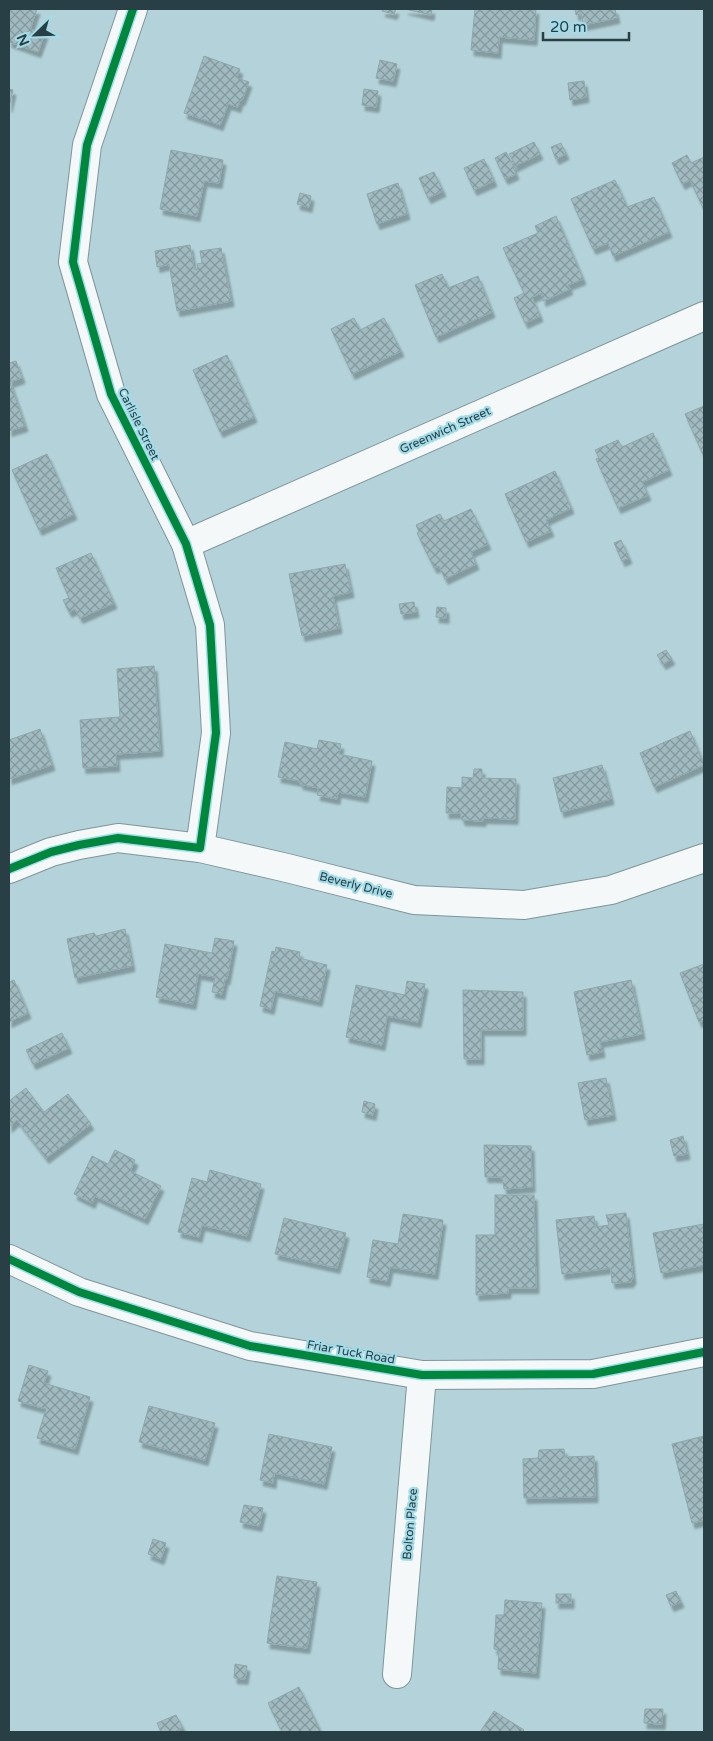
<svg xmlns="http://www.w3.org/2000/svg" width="713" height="1741" viewBox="0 0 713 1741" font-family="'Varela Round',sans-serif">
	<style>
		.building { fill: url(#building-cross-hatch); stroke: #8ea7ac; filter: url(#shadow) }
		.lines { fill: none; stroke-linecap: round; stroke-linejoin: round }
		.street-casing { stroke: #7e969b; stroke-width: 30 }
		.secondary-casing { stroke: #7e969b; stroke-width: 30 }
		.street { stroke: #f4f8f9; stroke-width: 28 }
		.secondary { stroke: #f4f8f9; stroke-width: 28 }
		.cycleway-casing { stroke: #a3dce9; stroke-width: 11 }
		.cycleway { stroke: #00873e; stroke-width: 8 }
		.labels { text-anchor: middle; stroke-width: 4.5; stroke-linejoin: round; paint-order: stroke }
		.street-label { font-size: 12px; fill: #284045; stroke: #a3dce9 }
	</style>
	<defs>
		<pattern id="building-cross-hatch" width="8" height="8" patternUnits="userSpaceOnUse" patternTransform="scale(1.25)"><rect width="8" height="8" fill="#a1bac0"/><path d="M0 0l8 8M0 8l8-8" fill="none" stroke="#83999e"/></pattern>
		<filter id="shadow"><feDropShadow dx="3" dy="5.5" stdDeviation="1" flood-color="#0004"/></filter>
	</defs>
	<rect width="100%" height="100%" fill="#b3d2d9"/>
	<g class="building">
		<path d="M9,9H37L30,29L45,33L38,52L9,42Z"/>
		<path d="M383,9H396L394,14L382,11Z"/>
		<path d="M405,9H432L431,15Z"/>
		<path d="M475,9H536L534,40L499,37L498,53L471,50Z"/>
		<path d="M575,9H615L617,18L583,25L581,14L576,15Z"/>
		<path d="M204,56L240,69L237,78L249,82L242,100H240L238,107L228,104L220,125L184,113Z"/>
		<path d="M380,60L397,64L393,81L376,78Z"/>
		<path d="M584,81L586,97L570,100L568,83Z"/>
		<path d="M9,89L13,90L9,107Z"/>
		<path d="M364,89L378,91L376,107L362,105Z"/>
		<path d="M534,142L540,154L513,167L516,174L505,179L495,158L506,152L513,165L515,164L509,154Z"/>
		<path d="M561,143L566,154L556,159L551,147Z"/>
		<path d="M171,150L223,160L219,183L204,181L197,216L160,209Z"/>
		<path d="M687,155L691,163L704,157V210L690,180L682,184L672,163Z"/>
		<path d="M484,159L494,181L474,190L464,168Z"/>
		<path d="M434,172L443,191L428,198L419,178Z"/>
		<path d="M615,180L627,207L654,197L669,232L613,256L608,243L593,249L571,199Z"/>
		<path d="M398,183L407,214L377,224L367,194Z"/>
		<path d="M300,193L311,196L309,207L297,204Z"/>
		<path d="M556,216L583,279L568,285L570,289L543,301L542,293L532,297L540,316L525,323L514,298L524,293L503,248L538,233L535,226Z"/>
		<path d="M190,245L194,269L198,270L197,264L202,263L200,251L221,248L231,301L177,311L169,264L157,267L155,251Z"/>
		<path d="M442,274L448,288L478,276L492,312L436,337L415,285Z"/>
		<path d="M354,318L360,330L384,318L401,351L352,374L331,329Z"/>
		<path d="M227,355L254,417L220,432L193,370Z"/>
		<path d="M16,361L22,378L10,382L25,426L9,431V363Z"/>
		<path d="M704,406V457L685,414Z"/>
		<path d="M653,433L669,470L642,482L648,495L618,508L596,459L599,458L595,450L618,440L622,447Z"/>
		<path d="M47,454L74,514L39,530L12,470Z"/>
		<path d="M555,471L571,508L546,520L551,531L526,542L505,494Z"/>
		<path d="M471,509L488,544L471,552L476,564L445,579L439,566L434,568L417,533L419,532L416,525L440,514L444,521Z"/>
		<path d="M621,540L629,558L622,561L614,543Z"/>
		<path d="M91,553L114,603L80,618L75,609L69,612L63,600L69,598L56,568Z"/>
		<path d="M345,564L351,592L333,596L339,628L302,636L289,574Z"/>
		<path d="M414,602L416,612L401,614L399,604Z"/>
		<path d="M437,607L446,608V618L436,617Z"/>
		<path d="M666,650L672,659L663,664L657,655Z"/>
		<path d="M154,666L160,751L116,754L117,766L83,768L80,720L120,717L117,669Z"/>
		<path d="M40,729L52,765L9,779V740Z"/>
		<path d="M690,731L704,765L654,787L640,753Z"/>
		<path d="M319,740L341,744L339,754L372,761L365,797L338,792L337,799L317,795L319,788L300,784V781L278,777L285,742L317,749Z"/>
		<path d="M602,765L611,799L561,812L553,778Z"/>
		<path d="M474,769H482V778L516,779L515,819L483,818V821L462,820L460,813H446L447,787L462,788V777L473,778Z"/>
		<path d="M125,929L132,966L75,978L67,939L94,933L96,936Z"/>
		<path d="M215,938L234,941L227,979H225L222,994L212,992L215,977L198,974L193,1004L156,997L165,944L212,953Z"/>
		<path d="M276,947L300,952L299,958L327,965L319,1001L275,991L271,1009L260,1006L272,951L275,952Z"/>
		<path d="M704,964V1020L699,1022L680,973Z"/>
		<path d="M14,980L28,1013L9,1022V982Z"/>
		<path d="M631,980L642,1034L600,1042L602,1052L587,1055L574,992Z"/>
		<path d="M407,981L425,984L418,1022L387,1016L382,1045L346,1037L356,985L405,995Z"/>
		<path d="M463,990L523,992V1030H481V1059H464Z"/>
		<path d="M62,1033L69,1048L33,1064L26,1050Z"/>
		<path d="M606,1078L613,1115L585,1120L578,1083Z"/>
		<path d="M26,1088L44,1112L68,1094L91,1124L46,1158L17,1120L9,1127V1101Z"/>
		<path d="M364,1101L375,1104L373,1115L362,1112Z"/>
		<path d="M683,1136L687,1154L674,1156L670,1140Z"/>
		<path d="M484,1145L531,1146L532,1187L504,1189L502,1177H485Z"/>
		<path d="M115,1150L135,1160L130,1171L161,1186L145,1219L95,1196L92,1203L74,1194L92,1156L108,1164Z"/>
		<path d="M210,1170L261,1184L247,1236L202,1225L199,1237L178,1232L192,1178L207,1182Z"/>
		<path d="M495,1195H534L536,1288H508V1293L476,1295V1235H495Z"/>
		<path d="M626,1213L633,1279L631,1280V1282L612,1283L611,1268L562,1274L556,1220L594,1216L595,1227L609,1225L606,1215Z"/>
		<path d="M403,1214L443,1220L435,1274L390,1267L387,1281L367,1277L373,1240L398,1244Z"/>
		<path d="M284,1218L346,1233L337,1268L275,1254Z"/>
		<path d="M704,1224V1265L661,1273L653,1233Z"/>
		<path d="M29,1365L48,1371L44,1383L90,1397L75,1449L37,1438L46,1409L18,1401Z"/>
		<path d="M149,1406L215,1423L205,1460L139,1442Z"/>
		<path d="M269,1434L332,1447L324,1484L274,1473L273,1483L260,1480Z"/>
		<path d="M704,1436V1520L692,1523L672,1444Z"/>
		<path d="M564,1449L565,1457L594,1456L595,1497L524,1498L523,1459L538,1458L539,1450Z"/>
		<path d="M244,1505L263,1508L259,1526L240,1522Z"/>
		<path d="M153,1539L166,1543L161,1559L148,1554Z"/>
		<path d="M277,1576L317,1582L307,1648L267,1643Z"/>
		<path d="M676,1591L681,1602L671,1606L666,1595Z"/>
		<rect x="556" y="1594" width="15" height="9"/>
		<path d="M505,1600L542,1603L536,1673L498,1669L499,1650L494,1649L496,1615H504Z"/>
		<path d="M235,1664L247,1666L245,1679L234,1678Z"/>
		<path d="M299,1687L321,1732H282L268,1703Z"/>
		<path d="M645,1709H663L662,1724L644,1723Z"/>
		<path d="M494,1711L524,1730L522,1732H480Z"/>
		<path d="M176,1715L183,1728L174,1732H161L157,1723Z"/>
	</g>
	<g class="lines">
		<g class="street-casing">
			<g id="street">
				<path d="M133,9L87,145L73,262L111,394L186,544L210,625L216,733L200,848"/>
				<path d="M186,544L704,316"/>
				<path d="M9,1259L79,1292L250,1346L422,1375L593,1374L704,1352"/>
				<path d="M397,1674L422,1375"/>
			</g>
		</g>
		<g class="secondary-casing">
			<path id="secondary" d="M9,869L51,852L79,845L118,838L200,848L287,868L414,900L524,905L611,890L704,858"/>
		</g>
		<use href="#street" class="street"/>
		<use href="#secondary" class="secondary"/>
		<g class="cycleway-casing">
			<g id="cycleway">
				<path d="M9,869L51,852L79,845L118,838L200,848L216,733L210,625L186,544L111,394L73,262L87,145L133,9"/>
				<path d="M9,1259L79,1292L250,1346L422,1375L593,1374L704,1352"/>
			</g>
		</g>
		<use href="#cycleway" class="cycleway"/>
	</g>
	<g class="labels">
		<g class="street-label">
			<text transform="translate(139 424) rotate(64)" y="4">Carlisle Street</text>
			<text transform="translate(445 430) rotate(-24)" y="4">Greenwich Street</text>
			<text transform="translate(356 885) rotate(14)" y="4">Beverly Drive</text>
			<text transform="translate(351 1352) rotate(10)" y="4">Friar Tuck Road</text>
			<text transform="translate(410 1524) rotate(-85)" y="4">Bolton Place</text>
		</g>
	</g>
	<rect width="713" height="1741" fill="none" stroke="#284045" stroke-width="20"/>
	<g transform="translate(35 35) rotate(247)" stroke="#a3dce9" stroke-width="4" paint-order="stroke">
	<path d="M0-4L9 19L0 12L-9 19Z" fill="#284045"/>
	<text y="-8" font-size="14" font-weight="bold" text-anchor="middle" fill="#284045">N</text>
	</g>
	<path d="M543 32v8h86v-8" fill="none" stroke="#284045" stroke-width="2.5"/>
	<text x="550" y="32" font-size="15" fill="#284045" stroke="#a3dce9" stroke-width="4" paint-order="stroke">20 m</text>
</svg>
